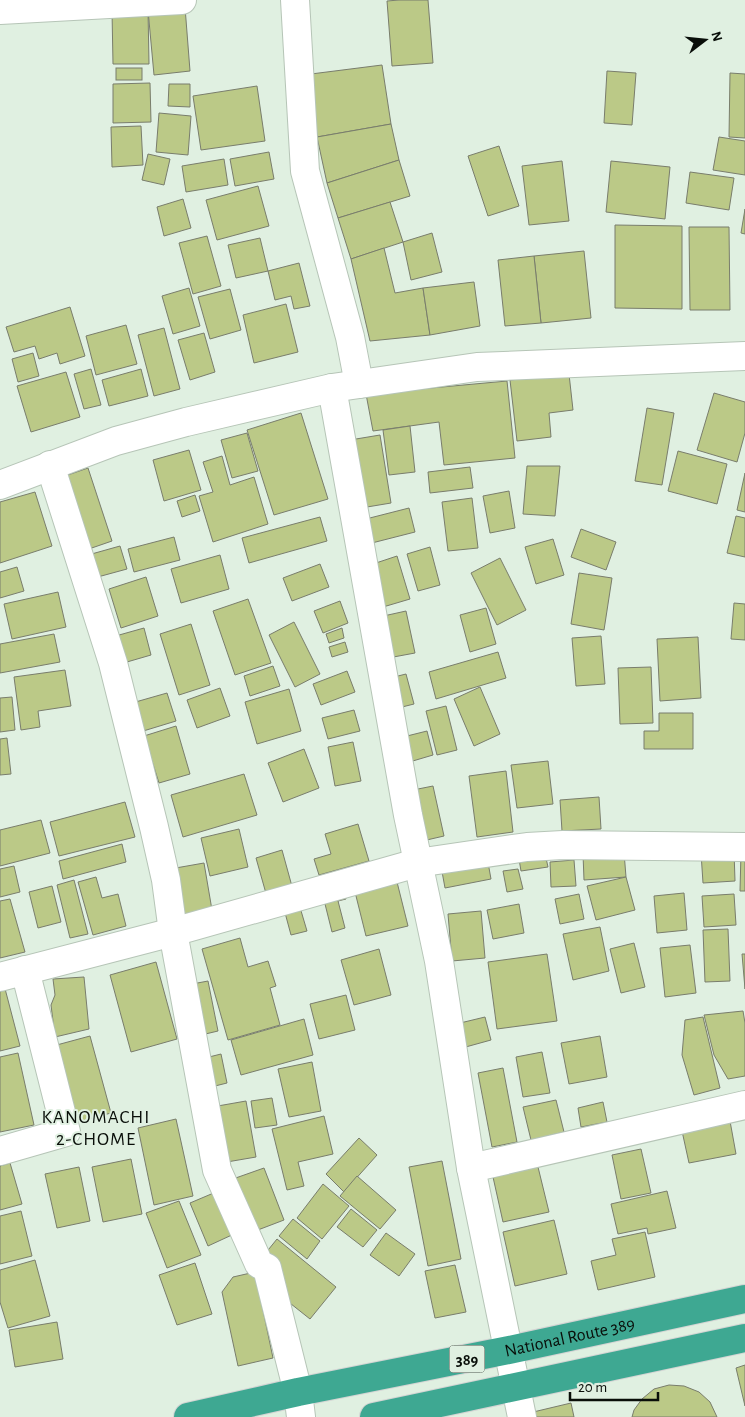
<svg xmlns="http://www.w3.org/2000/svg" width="745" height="1417" viewBox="0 0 745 1417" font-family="'Alegreya Sans',sans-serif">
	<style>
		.building { fill: #bbc987; stroke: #797d6c }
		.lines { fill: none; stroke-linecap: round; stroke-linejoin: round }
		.minor-casing { stroke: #b6c5b7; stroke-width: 30 }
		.highway-casing { stroke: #d3d4d3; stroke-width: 30 }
		.minor { stroke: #fff; stroke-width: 28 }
		.highway { stroke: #3ea892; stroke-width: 28 }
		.labels { text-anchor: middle; stroke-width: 4; stroke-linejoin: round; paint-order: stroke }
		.shield { fill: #e0f0e1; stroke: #4a524a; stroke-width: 1 }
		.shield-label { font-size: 16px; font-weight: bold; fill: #090e09 }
		.street-label { font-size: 18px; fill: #090e09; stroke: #e0f0e1 }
		.neighbourhood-label { font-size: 19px; letter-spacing: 1px; fill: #090e09; stroke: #e0f0e1 }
	</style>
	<rect width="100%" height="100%" fill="#e0f0e1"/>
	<g class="building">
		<path d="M399,0H428L433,63L392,66L387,1Z"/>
		<path d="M185,7L190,71L154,75L148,10Z"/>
		<path d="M148,10L149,64H113L112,11Z"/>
		<path d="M382,65L391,124L317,137L311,74Z"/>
		<rect x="116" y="68" width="26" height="12"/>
		<path d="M607,71L636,73L632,125L604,123Z"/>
		<path d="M730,73L745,74V138L729,137Z"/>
		<path d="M150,83L151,122L113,123V84Z"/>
		<path d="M169,84H190V107L168,106Z"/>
		<path d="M257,86L265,141L201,150L193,96Z"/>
		<path d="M159,113L191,116L188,155L156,152Z"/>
		<path d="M391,124L399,160L327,183L317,137Z"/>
		<path d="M141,126L143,165L112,167L111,127Z"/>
		<path d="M719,137L745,141V175L713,170Z"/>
		<path d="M499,146L519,206L488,216L468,156Z"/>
		<path d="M269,152L274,179L235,186L230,159Z"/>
		<path d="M148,154L170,159L164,185L142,180Z"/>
		<path d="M224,159L228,185L186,192L182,166Z"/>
		<path d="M399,160L410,196L338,218L327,183Z"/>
		<path d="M562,161L569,221L529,225L522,166Z"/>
		<path d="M611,161L670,167L665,219L606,212Z"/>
		<path d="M690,172L734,178L729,210L686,203Z"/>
		<path d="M258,186L269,226L217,240L206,200Z"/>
		<path d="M183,199L191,228L164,236L157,207Z"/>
		<path d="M390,202L403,242L351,259L338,218Z"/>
		<path d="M745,209V234L741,233Z"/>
		<path d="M615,225L682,226V309L615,308Z"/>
		<path d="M689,227H729L730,310H690Z"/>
		<path d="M432,233L442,272L411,280L403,242Z"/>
		<path d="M207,236L221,286L193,294L179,243Z"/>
		<path d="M260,238L268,271L236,278L228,245Z"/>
		<path d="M384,248L395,293L423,288L430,335L370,341L351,259Z"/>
		<path d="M584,251L591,318L541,323L534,256Z"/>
		<path d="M534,256L541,323L505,326L498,260Z"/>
		<path d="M299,263L310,306L294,309L291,296L275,300L268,271Z"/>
		<path d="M474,282L480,326L430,335L423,288Z"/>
		<path d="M189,288L200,326L173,334L162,296Z"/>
		<path d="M230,289L241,330L210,339L198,297Z"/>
		<path d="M286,304L298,352L254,363L243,315Z"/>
		<path d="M70,307L85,356L60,364L57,353L39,359L35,346L14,352L6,327Z"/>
		<path d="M126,325L137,364L96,375L86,336Z"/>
		<path d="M164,328L180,389L154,396L138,335Z"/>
		<path d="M204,333L215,372L190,380L178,340Z"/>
		<path d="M33,353L39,376L18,382L12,359Z"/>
		<path d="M91,369L101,405L84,409L74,374Z"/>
		<path d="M141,369L148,396L109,406L102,380Z"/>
		<path d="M66,372L80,417L31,432L17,386Z"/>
		<path d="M569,374L573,410L549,413L551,437L517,441L510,380Z"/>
		<path d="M507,381L515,458L444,465L439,422L373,431L366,394Z"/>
		<path d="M714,393L745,402V433L737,462L697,450Z"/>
		<path d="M647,408L674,413L662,485L635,481Z"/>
		<path d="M301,413L328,499L274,515L247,430Z"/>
		<path d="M410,426L415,472L389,475L383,430Z"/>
		<path d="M247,433L258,471L232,478L221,440Z"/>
		<path d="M380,435L391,503L355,509L344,441Z"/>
		<path d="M189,450L201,490L164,501L153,460Z"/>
		<path d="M678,451L727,464L717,504L668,491Z"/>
		<path d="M222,456L230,485L254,477L268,524L213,542L199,496L213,492L203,462Z"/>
		<path d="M527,466H560L555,516L523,514Z"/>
		<path d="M470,467L473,488L430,493L428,472Z"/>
		<path d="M88,468L112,541L83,551L59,478Z"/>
		<path d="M745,473V512L737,510Z"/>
		<path d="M509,491L515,528L490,533L483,496Z"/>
		<path d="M35,492L52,546L0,563V502Z"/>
		<path d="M195,495L200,511L182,517L177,501Z"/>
		<path d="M472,498L478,548L448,551L442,502Z"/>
		<path d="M409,508L415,532L364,545L358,521Z"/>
		<path d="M736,516L745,518V557L727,553Z"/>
		<path d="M320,517L327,541L249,563L242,538Z"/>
		<path d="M581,529L616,542L606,570L571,557Z"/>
		<path d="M174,537L180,560L134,572L128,549Z"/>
		<path d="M553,539L564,575L536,584L525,547Z"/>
		<path d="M120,546L127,569L94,578L88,555Z"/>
		<path d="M430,547L440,585L418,591L407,554Z"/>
		<path d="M220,555L229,589L181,603L171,569Z"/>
		<path d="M397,556L410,599L383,607L370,565Z"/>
		<path d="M500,558L526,610L497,625L471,573Z"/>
		<path d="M320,564L329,587L292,601L283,578Z"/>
		<path d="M17,567L24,591L0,598V572Z"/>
		<path d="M579,573L612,578L604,630L571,624Z"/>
		<path d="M146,577L158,616L121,628L109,589Z"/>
		<path d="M58,592L66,627L12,639L4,604Z"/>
		<path d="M248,599L271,663L235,675L213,611Z"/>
		<path d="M340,601L348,623L323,633L314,611Z"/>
		<path d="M734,603L745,604V640L731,639Z"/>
		<path d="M486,608L496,644L470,652L460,615Z"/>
		<path d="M406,611L415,653L388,658L379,617Z"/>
		<path d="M294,622L320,674L295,687L269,635Z"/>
		<path d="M191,624L210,685L179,695L160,634Z"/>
		<path d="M144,628L151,655L120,664L112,637Z"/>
		<path d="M342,628L344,638L329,643L326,634Z"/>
		<path d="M54,634L60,662L0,673V644Z"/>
		<path d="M601,636L605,684L576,686L572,638Z"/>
		<path d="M698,637L701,698L660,701L657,639Z"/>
		<path d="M345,642L348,652L332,657L329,647Z"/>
		<path d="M498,652L506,678L436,699L429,672Z"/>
		<path d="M273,666L280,686L250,696L244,676Z"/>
		<path d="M651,667L653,723L620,724L618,668Z"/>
		<path d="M65,670L71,706L38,711L40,727L21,730L14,677Z"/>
		<path d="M347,671L355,692L321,705L313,684Z"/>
		<path d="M406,674L414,704L394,709L386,679Z"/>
		<path d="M480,687L500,734L474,746L454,699Z"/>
		<path d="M220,688L230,716L197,728L187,700Z"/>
		<path d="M289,689L301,731L257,744L245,702Z"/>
		<path d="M167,693L176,721L140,732L132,703Z"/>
		<path d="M12,697L15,730L0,732V698Z"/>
		<path d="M446,706L457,750L437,755L426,711Z"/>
		<path d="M354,710L360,731L328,739L322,718Z"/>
		<path d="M659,713H693V749H644V731H659Z"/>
		<path d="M176,726L190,774L159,783L144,736Z"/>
		<path d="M427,731L433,755L406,763L399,738Z"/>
		<path d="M7,738L11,774L0,775V739Z"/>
		<path d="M353,742L361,781L335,786L328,747Z"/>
		<path d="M304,749L319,788L283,802L268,763Z"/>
		<path d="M548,761L553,804L517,808L511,765Z"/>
		<path d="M506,771L513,832L477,837L469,776Z"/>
		<path d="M244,774L257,815L183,837L171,795Z"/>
		<path d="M433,786L444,836L418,842L408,791Z"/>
		<path d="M599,797L601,829L562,831L560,800Z"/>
		<path d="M125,802L135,837L59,856L50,822Z"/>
		<path d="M41,820L50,853L0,866V830Z"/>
		<path d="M358,824L369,861L319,875L314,859L331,854L325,834Z"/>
		<path d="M239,829L248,867L210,876L201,838Z"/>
		<path d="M122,844L126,862L63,879L59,861Z"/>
		<path d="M544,849L548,867L521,871L518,853Z"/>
		<path d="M282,850L293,890L267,897L256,858Z"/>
		<path d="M734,851L735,881L703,883L701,853Z"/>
		<path d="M624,852L626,877L584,880L583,854Z"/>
		<path d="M741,852H745V891H740Z"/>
		<path d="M487,857L491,879L445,888L441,866Z"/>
		<path d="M574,860L576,886L551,887L550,862Z"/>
		<path d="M204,863L212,910L178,916L170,869Z"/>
		<path d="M14,866L20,892L0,897V869Z"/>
		<path d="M518,869L523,889L507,892L503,871Z"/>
		<path d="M96,877L102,898L118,894L126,926L93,935L78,882Z"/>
		<path d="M626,877L635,910L596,920L587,886Z"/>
		<path d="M396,878L408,926L366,936L354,888Z"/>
		<path d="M74,880L88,934L70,938L57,885Z"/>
		<path d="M52,886L61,922L38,928L29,892Z"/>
		<path d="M344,890L346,899L338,901L345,928L332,932L323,896Z"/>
		<path d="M684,893L687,930L657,933L654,896Z"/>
		<path d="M579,894L584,919L560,924L555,899Z"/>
		<path d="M734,894L736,925L704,927L702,896Z"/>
		<path d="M10,899L25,952L0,958V901Z"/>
		<path d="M299,904L307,931L291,935L284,909Z"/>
		<path d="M519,904L524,933L493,939L487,910Z"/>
		<path d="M481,911L485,958L452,961L448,914Z"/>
		<path d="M600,927L609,971L573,980L563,934Z"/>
		<path d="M728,929L730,981L705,982L703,930Z"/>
		<path d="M240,938L248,967L268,961L276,986L270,988L280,1025L228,1040L202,949Z"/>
		<path d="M634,943L645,987L621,993L610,949Z"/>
		<path d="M690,945L696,993L665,997L660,948Z"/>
		<path d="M379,949L391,995L354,1005L341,960Z"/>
		<path d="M547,954L557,1021L497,1029L488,962Z"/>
		<path d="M742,954H745V989Z"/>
		<path d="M156,962L177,1039L131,1052L110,975Z"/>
		<path d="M84,977L89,1029L55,1037L51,1005L55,995L53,979Z"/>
		<path d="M3,981L20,1046L0,1051V982Z"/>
		<path d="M208,981L218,1031L197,1036L187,985Z"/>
		<path d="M346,995L355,1030L319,1039L310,1004Z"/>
		<path d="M743,1011L745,1023V1076L728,1079L714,1055L704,1015Z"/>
		<path d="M485,1017L491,1040L462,1048L456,1024Z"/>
		<path d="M703,1017L720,1088L694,1095L682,1055L685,1020Z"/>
		<path d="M304,1019L313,1055L241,1075L231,1040Z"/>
		<path d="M90,1036L111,1113L74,1123L53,1046Z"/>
		<path d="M600,1036L607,1077L569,1084L561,1043Z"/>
		<path d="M542,1052L550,1093L523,1097L516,1057Z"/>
		<path d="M18,1053L34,1125L0,1132V1057Z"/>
		<path d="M221,1054L227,1083L207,1088L201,1059Z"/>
		<path d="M312,1062L321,1111L289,1117L278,1069Z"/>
		<path d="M503,1068L517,1142L492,1147L478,1073Z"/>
		<path d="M272,1098L277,1125L255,1128L251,1101Z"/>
		<path d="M556,1100L564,1132L531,1140L523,1107Z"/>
		<path d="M246,1101L256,1157L221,1163L212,1107Z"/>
		<path d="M603,1102L607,1122L581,1127L578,1108Z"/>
		<path d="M324,1116L333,1154L298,1162L304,1186L287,1190L272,1129Z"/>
		<path d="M176,1119L193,1196L154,1205L138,1128Z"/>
		<path d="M730,1121L736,1154L689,1163L682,1131Z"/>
		<path d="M359,1138L377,1155L344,1192L326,1174Z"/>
		<path d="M641,1149L651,1193L621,1199L612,1155Z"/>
		<path d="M131,1159L142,1214L103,1222L92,1167Z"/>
		<path d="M442,1161L461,1259L428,1266L409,1167Z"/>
		<path d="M10,1163L22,1204L0,1210V1166Z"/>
		<path d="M79,1167L90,1221L57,1228L45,1174Z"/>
		<path d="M538,1167L549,1212L503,1222L493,1177Z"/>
		<path d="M264,1168L284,1220L250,1233L230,1180Z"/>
		<path d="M357,1176L396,1210L380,1229L340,1196Z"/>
		<path d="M323,1184L349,1206L322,1239L297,1218Z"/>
		<path d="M667,1191L676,1228L648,1234L647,1228L618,1234L611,1204Z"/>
		<path d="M216,1192L234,1234L208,1246L190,1203Z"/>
		<path d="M179,1201L201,1255L167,1268L146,1213Z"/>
		<path d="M351,1209L377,1230L363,1247L337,1227Z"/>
		<path d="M21,1211L32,1256L0,1264V1216Z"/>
		<path d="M293,1219L320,1241L307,1259L279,1236Z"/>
		<path d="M554,1220L567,1274L515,1286L503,1232Z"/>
		<path d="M645,1232L655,1277L598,1290L591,1261L616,1255L612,1239Z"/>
		<path d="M386,1233L415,1254L399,1276L370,1255Z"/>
		<path d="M277,1239L336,1287L310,1319L276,1292L285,1280L260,1260Z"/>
		<path d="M35,1260L50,1316L8,1328L0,1302V1270Z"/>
		<path d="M195,1263L212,1314L177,1325L159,1275Z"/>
		<path d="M455,1265L466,1312L435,1318L425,1271Z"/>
		<path d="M255,1272L273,1358L238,1366L222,1292L233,1277Z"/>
		<path d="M57,1322L63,1359L15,1367L9,1330Z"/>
		<path d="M745,1365V1406L736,1368Z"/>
		<path d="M669,1385L684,1386L699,1392L710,1402L717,1417H632L634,1410L642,1399L654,1389Z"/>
		<path d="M571,1403L574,1417H530L529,1413Z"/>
	</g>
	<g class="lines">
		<g class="minor-casing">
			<g id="minor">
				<path d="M295,0L305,171L350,337L359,384"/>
				<path d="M0,10L182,0"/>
				<path d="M332,388L408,815L439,961L471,1168L522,1417"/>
				<path d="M50,465L113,663L154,827L166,880L173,932L217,1170L259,1264L267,1268L298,1392L301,1417"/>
				<path d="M0,485L116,441L186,422L332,388L477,367L745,356"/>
				<path d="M0,977L173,932L417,863L527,847L563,845L745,847"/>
				<path d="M0,1151L66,1132L25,970"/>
				<path d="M471,1168L745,1105"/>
			</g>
		</g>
		<g class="highway-casing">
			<g id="highway">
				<path id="s1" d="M188,1417L298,1392L509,1350L745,1299"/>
				<path d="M374,1417L745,1338"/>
			</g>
		</g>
		<use href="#minor" class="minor"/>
		<use href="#highway" class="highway"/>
	</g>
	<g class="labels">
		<rect class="shield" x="449.5" y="1345.5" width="35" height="27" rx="4"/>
		<g class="shield-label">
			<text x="467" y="1365">389</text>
		</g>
		<g class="street-label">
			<text dy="6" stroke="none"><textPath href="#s1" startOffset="390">National Route 389</textPath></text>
		</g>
		<g class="neighbourhood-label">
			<text x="96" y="1123">KANOMACHI<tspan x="96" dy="22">2-CHOME</tspan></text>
		</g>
	</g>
	<g transform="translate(705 40) rotate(74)" stroke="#e0f0e1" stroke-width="4" paint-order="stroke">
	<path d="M0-4L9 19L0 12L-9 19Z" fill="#090e09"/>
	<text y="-8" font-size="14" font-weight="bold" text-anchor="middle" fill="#090e09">N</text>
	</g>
	<path d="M570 1392v8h88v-8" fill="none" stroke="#090e09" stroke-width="2.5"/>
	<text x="578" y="1392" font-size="15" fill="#090e09" stroke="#e0f0e1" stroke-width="4" paint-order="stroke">20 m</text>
</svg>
